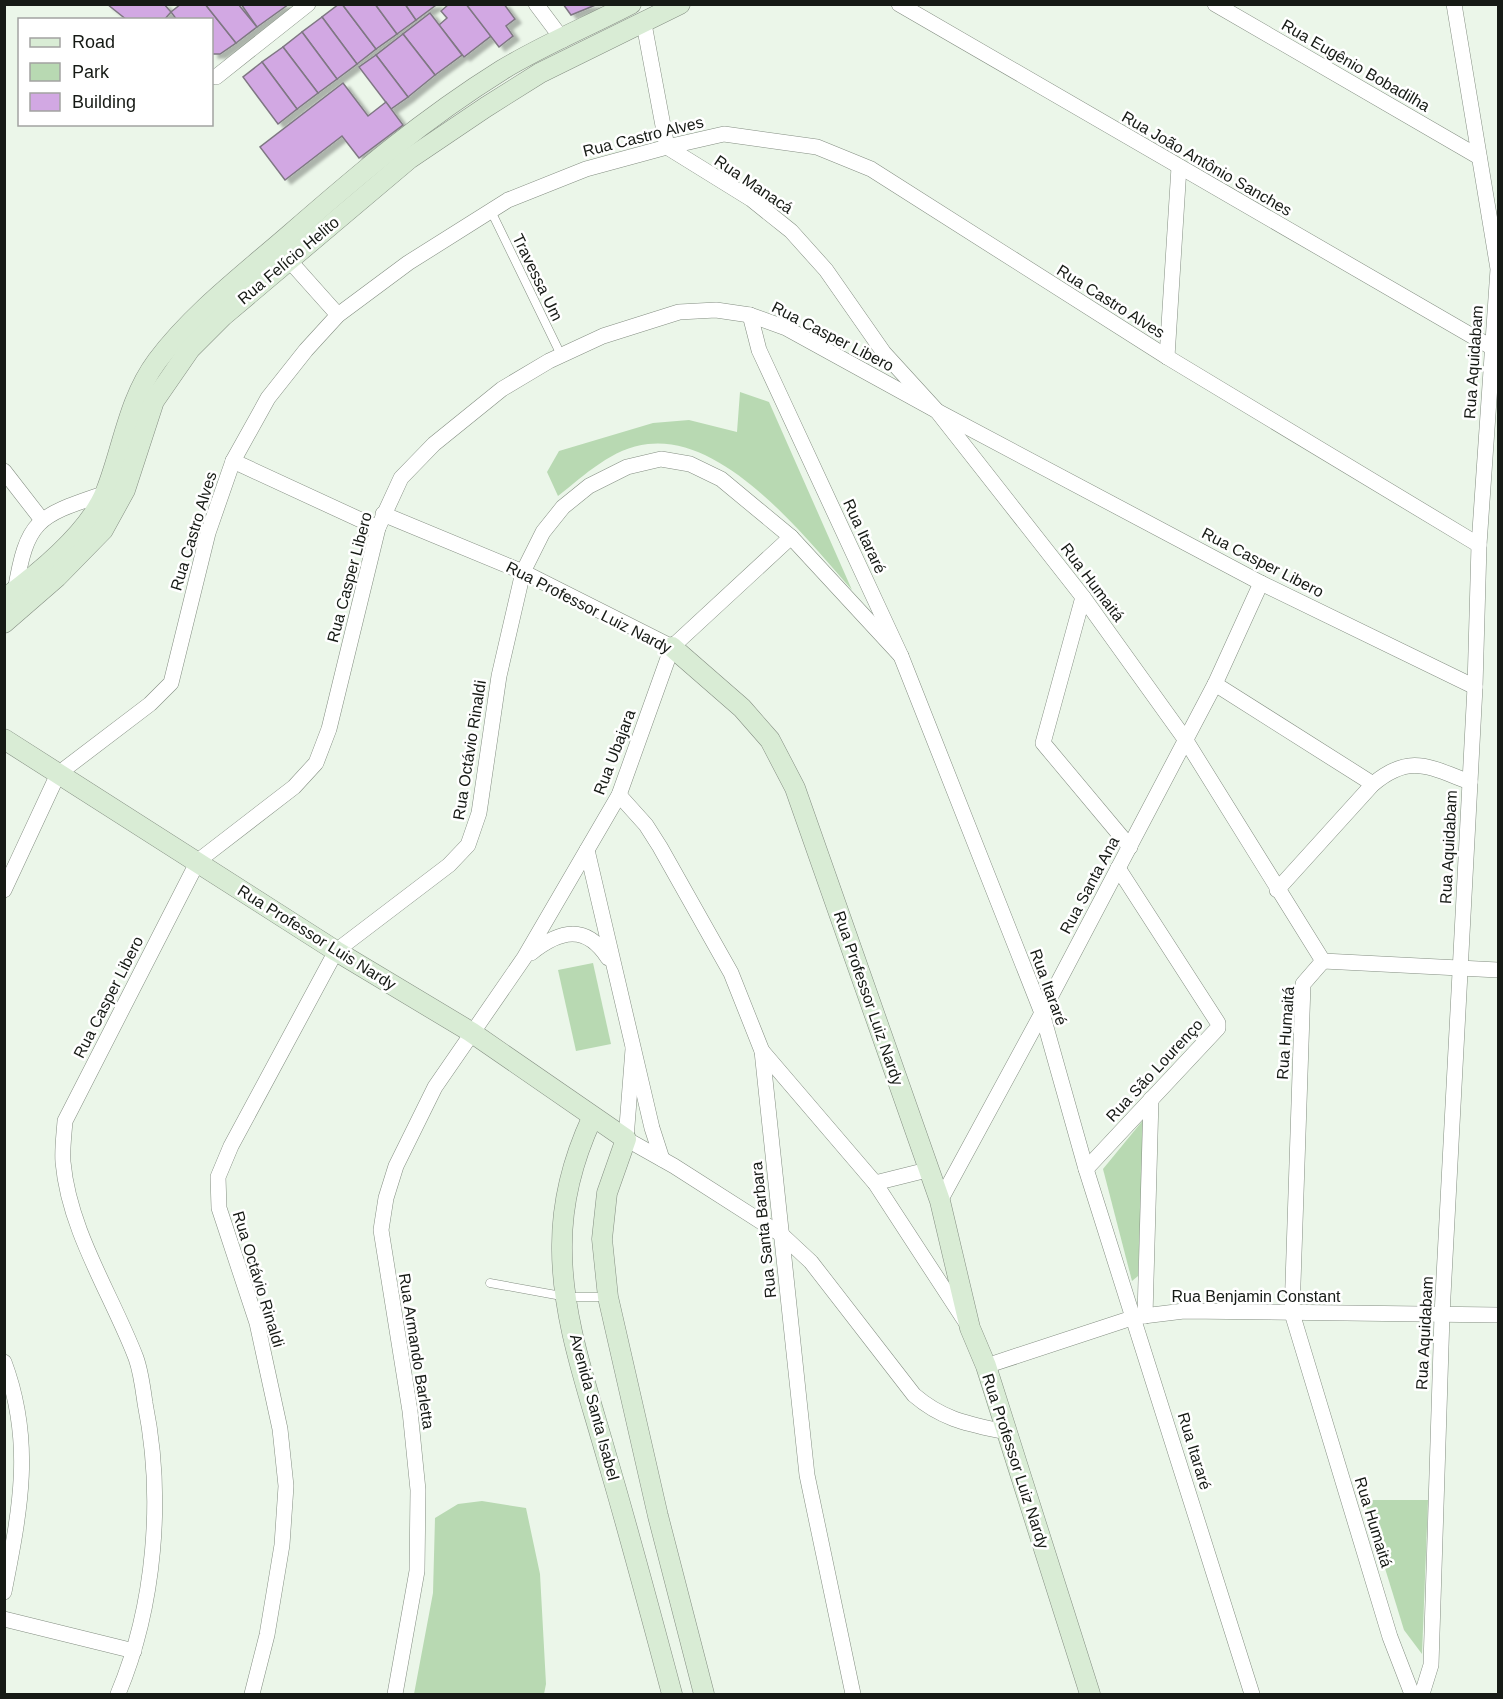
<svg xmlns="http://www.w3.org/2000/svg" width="1503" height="1699" viewBox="0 0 1503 1699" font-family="Helvetica,sans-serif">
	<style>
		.green { fill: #b8d9b2 }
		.building { fill: #d2a8e3; stroke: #7f7783; stroke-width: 1.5; filter: url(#shadow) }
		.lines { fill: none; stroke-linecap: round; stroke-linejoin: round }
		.lane-casing { stroke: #848e82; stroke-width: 9 }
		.street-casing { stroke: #848e82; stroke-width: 16 }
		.secondary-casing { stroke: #848e82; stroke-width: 21 }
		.lane { stroke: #fff; stroke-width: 8 }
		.street { stroke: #fff; stroke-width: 15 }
		.secondary { stroke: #d9ecd5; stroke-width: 20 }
		.labels { text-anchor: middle; stroke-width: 5; stroke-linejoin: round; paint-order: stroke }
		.street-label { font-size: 16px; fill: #161a15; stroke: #fff }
	</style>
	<defs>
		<filter id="shadow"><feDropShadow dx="6" dy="4" stdDeviation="1.5" flood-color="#0004"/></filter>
	</defs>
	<rect width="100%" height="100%" fill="#ebf6e9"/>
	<g class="green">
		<path d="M740,392L769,402L852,590C806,538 726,435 648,444C612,448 585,475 558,496L547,472L559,451L653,423L689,420L737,432Z"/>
		<path d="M593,963L611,1044L576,1051L558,970Z"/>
		<path d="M1144,1119L1138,1276L1132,1281L1103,1169Z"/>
		<path d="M1364,1500H1428L1422,1654L1404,1630Z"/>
		<path d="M482,1501L526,1508L540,1574L546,1684L544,1694H414L433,1593L435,1518L458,1504Z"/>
	</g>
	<g class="building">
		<path d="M107,4H164L171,12L164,20H127Z"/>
		<path d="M181,4H205L236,43L220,54H212V20H177L171,12Z"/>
		<path d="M205,4H238L257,27L236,43Z"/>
		<path d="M241,4H289L257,27Z"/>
		<path d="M339,4H342L376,49L357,64L322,17Z"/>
		<path d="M342,4H375L397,34L376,49Z"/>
		<path d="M375,4H405L416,20L397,34Z"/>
		<path d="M405,4H436V5L416,20Z"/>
		<path d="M449,4H466L491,36L464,57L439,25L447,18L441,11Z"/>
		<path d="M466,4H504L515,19L506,26L513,36L499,47Z"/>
		<path d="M563,4H598L571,15Z"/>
		<path d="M430,13L462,55L435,75L403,34Z"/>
		<path d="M322,17L357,64L337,79L302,32Z"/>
		<path d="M302,32L337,79L318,93L283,47Z"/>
		<path d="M403,34L435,75L408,97L376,55Z"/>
		<path d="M283,47L318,93L297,109L262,62Z"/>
		<path d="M376,55L408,97L391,109L359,67Z"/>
		<path d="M262,62L297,109L278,124L243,77Z"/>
		<path d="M343,83L368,116L386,102L403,125L359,158L342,136L285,180L260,147Z"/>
	</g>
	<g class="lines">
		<g class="lane-casing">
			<g id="lane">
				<path d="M491,211L561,355"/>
				<path d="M490,1283L567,1297H608"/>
			</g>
		</g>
		<g class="street-casing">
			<g id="street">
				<path d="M536,4L563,40"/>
				<path d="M899,4L1498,351"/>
				<path d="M1215,4L1479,157"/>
				<path d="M644,24L667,147L751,199L791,231L826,270L884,353L937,411L1083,597L1185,739L1323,961"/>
				<path d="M216,77L308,4"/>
				<path d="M288,259L338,315"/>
				<path d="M750,315L759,350L901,656L1042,1013L1086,1169L1252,1694"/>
				<path d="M1167,357L1179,167"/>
				<path d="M233,461L378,528"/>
				<path d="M4,471L42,520"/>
				<path d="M383,514L523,572L672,647"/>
				<path d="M15,592C27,518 38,516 106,493"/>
				<path d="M1083,597L1043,743L1130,847"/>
				<path d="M1215,684L1373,784"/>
				<path d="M619,795L646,825L660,847L731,973L762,1051L807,1475L853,1694"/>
				<path d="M587,850L652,1128L662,1159"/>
				<path d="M4,890L58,774L150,704L171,683L208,533L233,461L268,398L306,350L338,315L408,263L508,200L586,169L667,147L724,134L817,147L871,169L1167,357L1479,545"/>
				<path d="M1277,890L1373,784C1410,753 1429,767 1470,782"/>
				<path d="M531,953C560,930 586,924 608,958"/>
				<path d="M1323,961L1303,984L1292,1313L1390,1637L1412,1694"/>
				<path d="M1323,961L1498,970"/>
				<path d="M633,1049L626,1139L674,1166L782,1235L811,1262L914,1395C943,1420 969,1424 1006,1432"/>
				<path d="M762,1051L875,1183L965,1321"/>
				<path d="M1086,1169L1218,1028V1023L1118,868"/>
				<path d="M875,1183L927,1170"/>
				<path d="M940,1201L1042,1013L1215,684L1261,583"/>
				<path d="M1145,1316L1151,1099"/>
				<path d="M4,1362C34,1442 20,1511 4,1592"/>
				<path d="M986,1366L1135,1317L1184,1311L1498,1315"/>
				<path d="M4,1619L134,1651"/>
				<path d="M118,1694C155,1606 164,1497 145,1403C143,1389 141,1372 136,1358C112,1295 69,1231 63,1162C62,1149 64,1135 65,1121L198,861L294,787L316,763L329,729L378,528L401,478L434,444L502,389L549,361L603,336L679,312L716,310L750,315L786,328L937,411L1261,583L1475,687"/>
				<path d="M252,1694L267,1635L282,1545L286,1486L280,1429L257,1323L219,1208L218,1177L231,1146L336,951L449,865L468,845L479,813L499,676L523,572L543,532L563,507L589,486L627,467L661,459L690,464L721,479L791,537L901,656"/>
				<path d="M395,1694L417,1571L418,1490L410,1411L381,1230L386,1198L396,1166L435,1087L524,958L619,795L672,647L791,537"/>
				<path d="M1422,1694L1431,1665L1442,1315L1475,687L1479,545L1498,269L1454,4"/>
			</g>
		</g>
		<g class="secondary-casing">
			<g id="secondary">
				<path d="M4,599C38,574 90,532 106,491C123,448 128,400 157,361C192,314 243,275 288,236C358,175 422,120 502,70C543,45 589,26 631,4"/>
				<path d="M4,623L57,577L103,530L125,490L154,401L190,349L223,316L409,159L486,107L540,73L680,4"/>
				<path d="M672,647L742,708L770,740L795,788L940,1201L970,1328L986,1366L1090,1694"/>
				<path d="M4,739L336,951L471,1032L626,1139L607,1193L602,1239L608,1297L658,1516L704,1694"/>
				<path d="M592,1118C574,1157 562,1201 562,1245C561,1317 588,1390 607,1458C630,1536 651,1615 672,1694"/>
			</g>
		</g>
		<use href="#lane" class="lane"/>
		<use href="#street" class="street"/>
		<use href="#secondary" class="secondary"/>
	</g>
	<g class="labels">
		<g class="street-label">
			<text transform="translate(1356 65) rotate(30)" y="6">Rua Eugênio Bobadilha</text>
			<text transform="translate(643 136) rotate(-14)" y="6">Rua Castro Alves</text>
			<text transform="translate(1207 163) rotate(30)" y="6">Rua João Antônio Sanches</text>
			<text transform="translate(754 184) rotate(34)" y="6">Rua Manacá</text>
			<text transform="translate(288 260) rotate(-40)" y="6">Rua Felício Helito</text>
			<text transform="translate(538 277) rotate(64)" y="6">Travessa Um</text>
			<text transform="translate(1111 301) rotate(32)" y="6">Rua Castro Alves</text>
			<text transform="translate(833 336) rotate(27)" y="6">Rua Casper Libero</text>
			<text transform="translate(1473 362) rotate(-86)" y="6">Rua Aquidabam</text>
			<text transform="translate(193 531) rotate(-73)" y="6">Rua Castro Alves</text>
			<text transform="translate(865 536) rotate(65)" y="6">Rua Itararé</text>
			<text transform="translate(1263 562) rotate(27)" y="6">Rua Casper Libero</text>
			<text transform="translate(349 577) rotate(-75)" y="6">Rua Casper Libero</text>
			<text transform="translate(1093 582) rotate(53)" y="6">Rua Humaitá</text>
			<text transform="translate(589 607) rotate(27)" y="6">Rua Professor Luiz Nardy</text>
			<text transform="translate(469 750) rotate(-81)" y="6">Rua Octávio Rinaldi</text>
			<text transform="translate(614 752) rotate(-69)" y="6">Rua Ubajara</text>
			<text transform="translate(1448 847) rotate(-87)" y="6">Rua Aquidabam</text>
			<text transform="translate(1089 885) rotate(-62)" y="6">Rua Santa Ana</text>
			<text transform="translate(317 937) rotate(32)" y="6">Rua Professor Luis Nardy</text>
			<text transform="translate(1049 987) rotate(70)" y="6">Rua Itararé</text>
			<text transform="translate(108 997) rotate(-63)" y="6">Rua Casper Libero</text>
			<text transform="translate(869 998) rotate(71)" y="6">Rua Professor Luiz Nardy</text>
			<text transform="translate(1285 1033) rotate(-86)" y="6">Rua Humaitá</text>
			<text transform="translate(1154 1070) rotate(-47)" y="6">Rua São Lourenço</text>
			<text transform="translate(763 1230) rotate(-96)" y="6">Rua Santa Barbara</text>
			<text transform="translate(259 1279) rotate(73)" y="6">Rua Octávio Rinaldi</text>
			<text x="1256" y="1302">Rua Benjamin Constant</text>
			<text transform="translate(1424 1333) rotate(-87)" y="6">Rua Aquidabam</text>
			<text transform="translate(417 1351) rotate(81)" y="6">Rua Armando Barletta</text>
			<text transform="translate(595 1407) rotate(75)" y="6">Avenida Santa Isabel</text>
			<text transform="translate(1195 1451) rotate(73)" y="6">Rua Itararé</text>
			<text transform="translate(1016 1461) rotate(72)" y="6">Rua Professor Luiz Nardy</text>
			<text transform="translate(1374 1522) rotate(73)" y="6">Rua Humaitá</text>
		</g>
	</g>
	<rect width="1503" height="1699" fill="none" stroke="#161a15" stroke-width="12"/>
	<rect x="18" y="18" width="195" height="108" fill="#ffffff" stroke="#a2a3a1" stroke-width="1.5"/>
	<rect x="30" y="38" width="30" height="9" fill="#d9ecd5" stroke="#a2a3a1" stroke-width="1.5"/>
	<text x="72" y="48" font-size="18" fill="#161a15">Road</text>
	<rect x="30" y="63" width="30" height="18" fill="#b8d9b2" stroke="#a2a3a1" stroke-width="1.5"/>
	<text x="72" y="78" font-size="18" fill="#161a15">Park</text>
	<rect x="30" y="93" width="30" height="18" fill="#d2a8e3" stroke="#a2a3a1" stroke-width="1.5"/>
	<text x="72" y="108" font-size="18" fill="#161a15">Building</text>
</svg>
